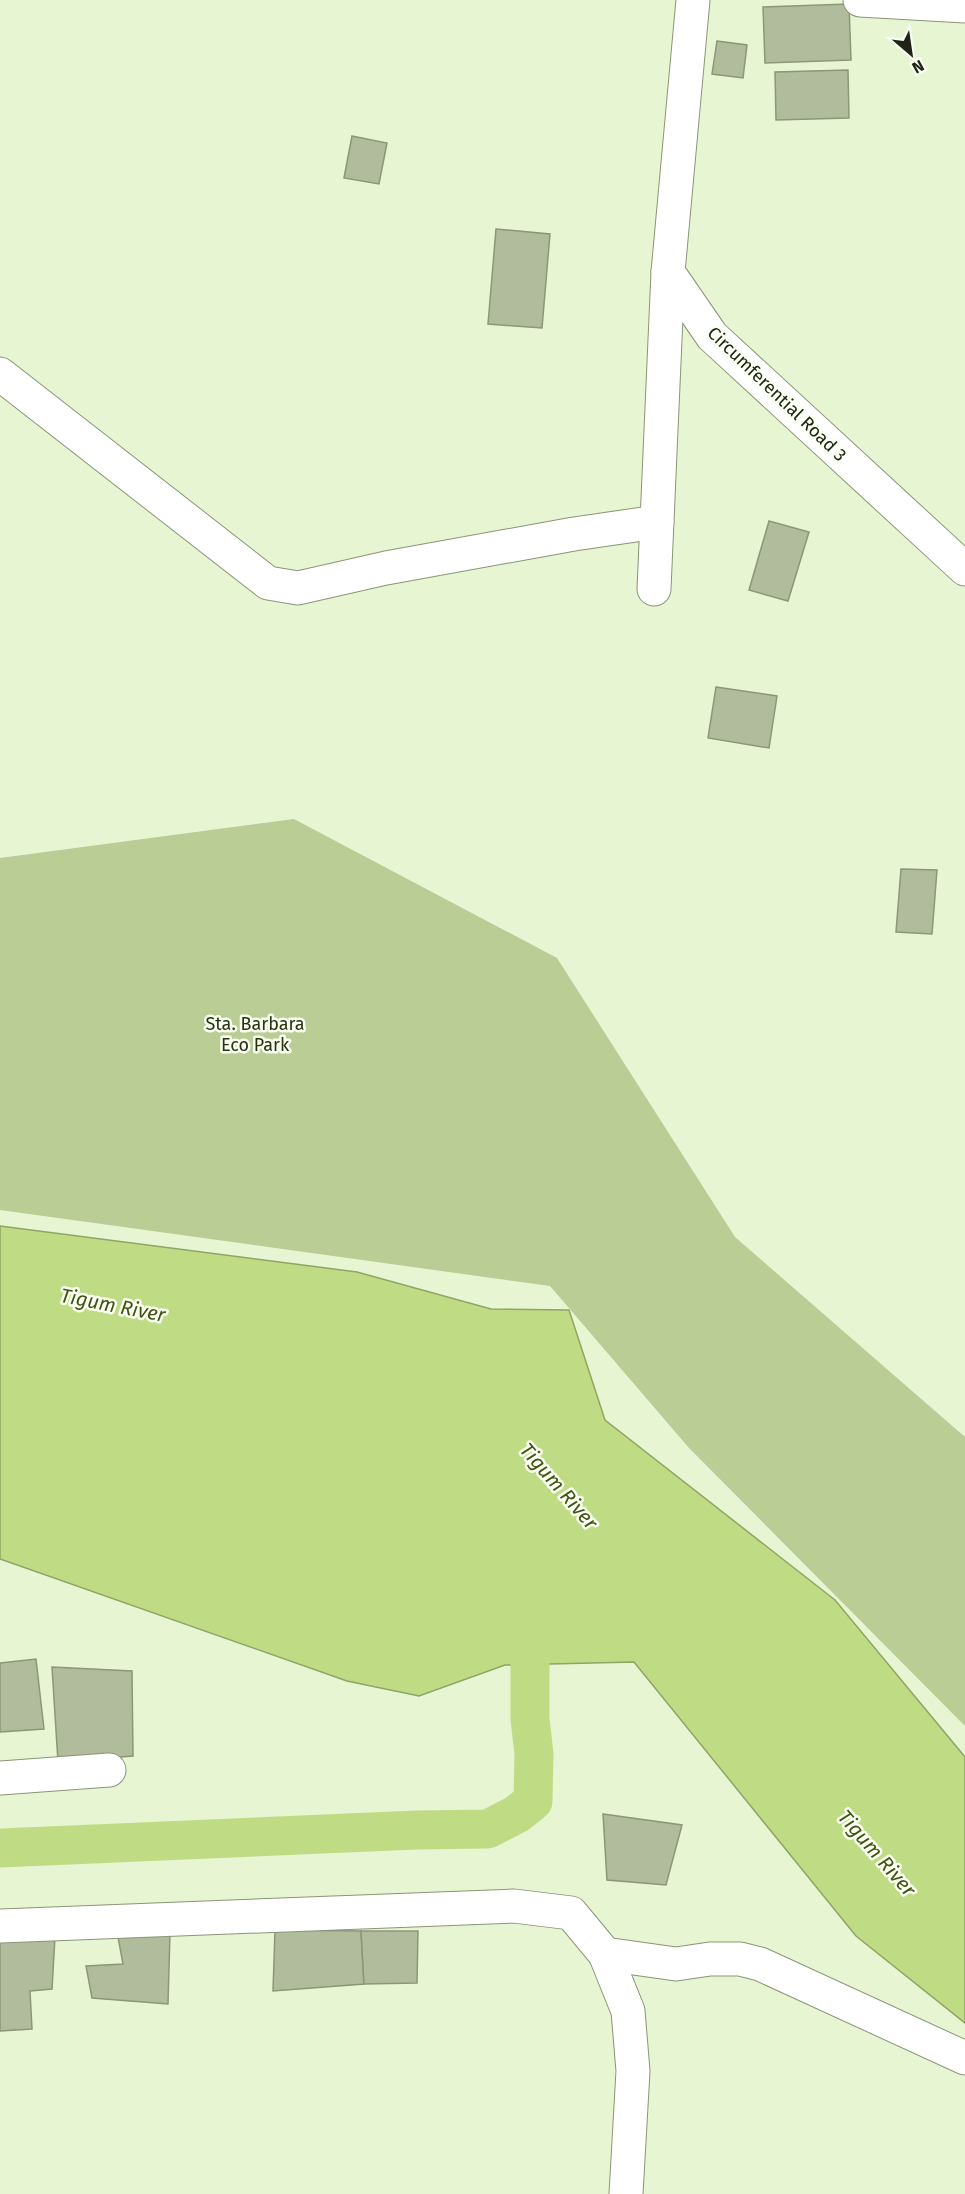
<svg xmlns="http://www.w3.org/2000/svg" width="965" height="2194" viewBox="0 0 965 2194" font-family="'Fira Sans',sans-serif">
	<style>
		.green { fill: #b9cd95 }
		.water { fill: #bfdc85; stroke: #8fa564; stroke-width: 1.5 }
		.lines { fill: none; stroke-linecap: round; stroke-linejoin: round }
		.canal { stroke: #bfdc85; stroke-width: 39 }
		.building { fill: #b0bc9c; stroke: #8b9777; stroke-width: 1.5 }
		.minor-casing { stroke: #8a9576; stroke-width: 35 }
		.major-casing { stroke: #8a9576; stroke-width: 35 }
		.minor { stroke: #fff; stroke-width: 33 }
		.major { stroke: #fff; stroke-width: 33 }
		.labels { text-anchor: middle; stroke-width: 5; stroke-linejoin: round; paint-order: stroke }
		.street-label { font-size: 18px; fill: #202418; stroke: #f9fff1 }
		.park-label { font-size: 18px; fill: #27320e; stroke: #f9fff1 }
		.water-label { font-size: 20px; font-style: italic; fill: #405214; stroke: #f9fff1 }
	</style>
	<rect width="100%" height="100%" fill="#e8f5d3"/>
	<path class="green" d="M294,819L557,958L735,1237L965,1437V1726L689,1448L550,1286L0,1210V858Z"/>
	<path class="water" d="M0,1226L357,1272L491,1309L569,1310L605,1420L835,1600L965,1757V2023L856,1936L634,1662L505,1665L419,1696L347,1681L0,1559Z"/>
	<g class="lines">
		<path class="canal" d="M0,1848L417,1830L488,1829L517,1814L533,1801L534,1754L530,1719V1612"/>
	</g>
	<g class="building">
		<path d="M849,4L851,60L765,63L763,7Z"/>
		<path d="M717,41L747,45L743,78L712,74Z"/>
		<path d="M848,70L849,118L776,120L775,72Z"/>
		<path d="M352,136L387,143L379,184L344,178Z"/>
		<path d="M496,229L550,234L542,328L488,324Z"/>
		<path d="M769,521L809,532L788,601L749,590Z"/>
		<path d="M716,687L777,696L769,748L708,738Z"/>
		<path d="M901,869L937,870L932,934L896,932Z"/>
		<path d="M36,1659L44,1729L0,1732V1663Z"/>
		<path d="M52,1667L132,1671L133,1756L58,1762Z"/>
		<path d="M603,1814L682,1825L666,1885L607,1880Z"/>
		<path d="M275,1930L361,1931L364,1984L273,1991Z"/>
		<path d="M361,1931H418L417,1983L364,1984Z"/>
		<path d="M170,1933L168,2004L92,1998L86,1966L123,1964L118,1937Z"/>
		<path d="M0,1935L55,1937L52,1989L30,1991L32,2029L0,2031Z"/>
	</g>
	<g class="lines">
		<g class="minor-casing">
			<g id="minor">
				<path d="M860,0L965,6"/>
				<path d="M0,374L268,583L298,588L386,568L574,534L657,522"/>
				<path d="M654,589L668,272"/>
				<path d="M0,1778L109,1770"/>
				<path d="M0,1926L514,1906L571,1913L605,1954L628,2011L633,2071L626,2194"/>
				<path d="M605,1954L676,1964L710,1959H740L760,1964L965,2058"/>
			</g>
		</g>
		<g class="major-casing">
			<path id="major" d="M693,0L668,272L712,336L965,569"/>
		</g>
		<use href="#minor" class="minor"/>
		<use href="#major" class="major"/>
	</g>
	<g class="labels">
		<g class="street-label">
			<text transform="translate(777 394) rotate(44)" y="6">Circumferential Road 3</text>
		</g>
		<g class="park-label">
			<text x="255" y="1030">Sta. Barbara<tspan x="255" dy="21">Eco Park</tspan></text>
		</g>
		<g class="water-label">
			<text transform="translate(113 1305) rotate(11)" y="7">Tigum River</text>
			<text transform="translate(559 1486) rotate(49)" y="7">Tigum River</text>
			<text transform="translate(877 1853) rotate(49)" y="7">Tigum River</text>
		</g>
	</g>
	<g transform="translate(911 54) rotate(151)" stroke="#f9fff1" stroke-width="4.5" paint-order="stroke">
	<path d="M0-4.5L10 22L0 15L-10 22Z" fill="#202418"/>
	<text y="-9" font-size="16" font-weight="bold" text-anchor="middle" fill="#202418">N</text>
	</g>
</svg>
